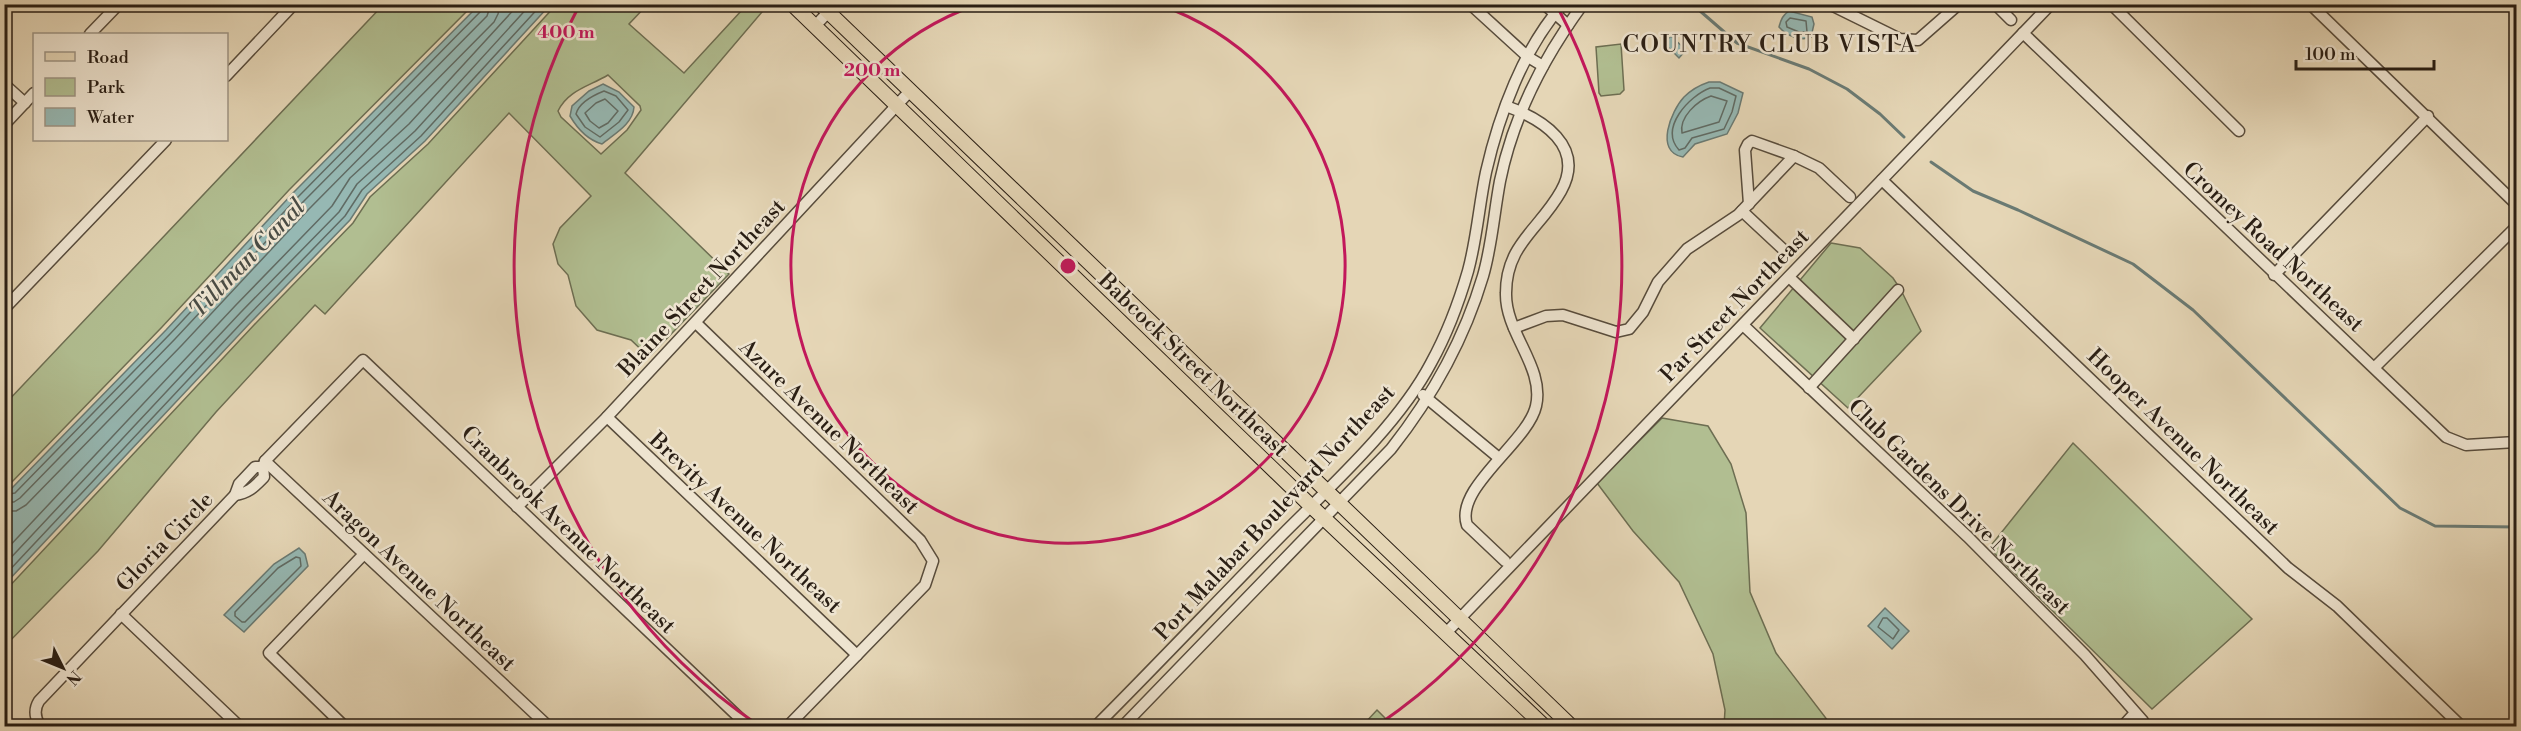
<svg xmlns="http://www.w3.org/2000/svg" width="2521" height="731" viewBox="0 0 2521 731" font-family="'Libre Bodoni',serif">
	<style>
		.green { fill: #b1be91; stroke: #6d6e52; stroke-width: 1.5; fill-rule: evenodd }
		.water { fill: #96b8b3; stroke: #6a7a73; stroke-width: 1.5 }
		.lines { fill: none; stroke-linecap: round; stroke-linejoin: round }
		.shore { stroke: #606b64; stroke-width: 1.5 }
		.stream { stroke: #6a7a73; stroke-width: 3 }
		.minor-casing { stroke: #584c3c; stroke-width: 13 }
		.major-casing { stroke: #291e14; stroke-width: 16 }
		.minor { stroke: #eee4d0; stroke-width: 10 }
		.major { stroke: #e5d6b6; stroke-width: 14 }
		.ring { fill: none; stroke: #c2185b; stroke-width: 3 }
		.labels { text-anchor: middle; stroke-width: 5; stroke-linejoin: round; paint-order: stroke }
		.street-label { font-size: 22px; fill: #291e14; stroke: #eee4d0 }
		.neighbourhood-label { font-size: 24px; letter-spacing: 1.5px; fill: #291e14; stroke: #eee4d0 }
		.water-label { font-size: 24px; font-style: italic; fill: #4a4c44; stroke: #eee4d0 }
		.centre { fill: #c2185b; stroke: #eee4d0; stroke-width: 3 }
		.ring-label { font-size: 18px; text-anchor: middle; font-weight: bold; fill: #c2185b; stroke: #eee4d0; stroke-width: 5; stroke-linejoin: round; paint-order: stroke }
	</style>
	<rect width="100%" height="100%" fill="#e5d6b6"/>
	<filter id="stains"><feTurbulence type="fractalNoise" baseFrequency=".00333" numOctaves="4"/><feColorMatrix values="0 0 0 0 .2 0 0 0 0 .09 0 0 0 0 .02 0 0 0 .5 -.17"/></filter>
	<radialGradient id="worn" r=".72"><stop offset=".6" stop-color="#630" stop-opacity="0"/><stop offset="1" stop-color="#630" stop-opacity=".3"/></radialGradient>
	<g class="green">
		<path d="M383,5H473L289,190L162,327L9,485H5V404Z"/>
		<path d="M556,5H647L629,24L684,73L742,10L737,5H768L625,173L729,274L649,357L631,340L597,330L576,306L568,275L558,264L553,244L560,228L591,196L509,113L325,314L315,305L216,412L98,551L5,646V591L254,325L353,223L370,197L428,144ZM608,75L640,106L641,110L627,130L601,154L561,117L558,111C568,90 590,86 608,75Z"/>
		<path d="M1621,44L1624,90L1620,94L1601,96L1599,93L1596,47Z"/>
		<path d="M1831,243L1860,248L1893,278L1901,290L1921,331L1848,408L1760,328Z"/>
		<path d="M1662,418L1708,426L1731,464L1746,513L1750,592L1776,653L1828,721L1835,726H1724L1725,710L1713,654L1679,582L1633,531L1597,483Z"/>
		<path d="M2073,443L2252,619L2152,709L1989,548Z"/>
		<path d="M1377,710L1393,726H1362Z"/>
	</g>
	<g class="water">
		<path d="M479,5H550L425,141L367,194L350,220L251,322L5,584V489H11L166,330L293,193Z"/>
		<path d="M1789,11L1812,17L1814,24L1811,37C1800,42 1786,35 1779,27C1781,19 1783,15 1789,11Z"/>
		<path d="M1671,36L1686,50L1679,58L1664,43Z"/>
		<path d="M1709,82H1720L1743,93L1738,113L1727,134L1695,144L1683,157C1654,152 1671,111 1684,97C1691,90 1700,85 1709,82Z"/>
		<path d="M603,84L619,92L634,107C633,124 614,134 602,144C588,140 577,128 570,116L572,106L589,91Z"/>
		<path d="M299,548L305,554L308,566L244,632L224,615L274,564Z"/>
		<path d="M1885,608L1909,631L1892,649L1868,626Z"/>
	</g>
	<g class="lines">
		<g class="shore">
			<path d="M1790,18L1806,21L1807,32H1799L1787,27L1786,22Z"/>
			<path d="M1710,88H1719L1736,96L1732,112L1724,129L1692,138L1685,148L1679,150C1659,128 1689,96 1710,88Z"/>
			<path d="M604,91L616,96L628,110L619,122L600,137L585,127L576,114C579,102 594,95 604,91Z"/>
			<path d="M1711,96L1727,101L1719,122L1682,133C1679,117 1697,101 1711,96Z"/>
			<path d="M605,99L618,111L608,123L599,128L590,121L585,113L596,103Z"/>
			<path d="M4,495L15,493L170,334L297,198L481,11L483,4"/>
			<path d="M4,502H14L20,498L175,339L302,203L487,16L491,4"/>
			<path d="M4,511H16L26,505L182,345L309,209L494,22L498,14L500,4"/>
			<path d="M4,552L235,306L332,206L350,178L409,124L519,4"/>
			<path d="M296,557L300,558L301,566L245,622H242L235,616V612L278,568Z"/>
			<path d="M4,565L241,312L339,212L357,184L415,131L531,4"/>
			<path d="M4,576L247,317L345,216L362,190L421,136L542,4"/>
			<path d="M1883,618H1887L1899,630L1893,639L1878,627Z"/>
		</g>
		<g class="stream">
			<path d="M1692,4L1737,43L1809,69L1847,89L1880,114L1904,137"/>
			<path d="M1931,162L1973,191L2018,210L2133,264L2193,310L2400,508L2435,526L2516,527"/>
		</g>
		<g class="minor-casing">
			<g id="minor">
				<path d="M1470,4L1528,57L1543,66"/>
				<path d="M1544,4L1568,25"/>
				<path d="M1829,4L1900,39L1918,40L1959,4"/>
				<path d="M1995,4L2011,20"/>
				<path d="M2111,4L2239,131"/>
				<path d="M2310,4L2516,204"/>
				<path d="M815,26L836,4"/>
				<path d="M2023,33L2446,437L2466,445L2516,442"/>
				<path d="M90,34L119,4"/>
				<path d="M226,76L294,4"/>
				<path d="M4,84L25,103"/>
				<path d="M4,125L34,93"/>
				<path d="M1882,180L2288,568L2337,606L2461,726"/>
				<path d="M1749,204L1745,150L1748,144L1752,141L1794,156L1819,168L1850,197"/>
				<path d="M1742,211L1787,253"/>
				<path d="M2274,275L2428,116"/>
				<path d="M1789,277L1854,339"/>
				<path d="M4,309L166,140"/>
				<path d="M696,323L920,540L933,561L925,585L788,726"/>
				<path d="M1743,325L1968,537L2085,655L2143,721"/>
				<path d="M1514,328L1546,316L1563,315L1616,332L1629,329L1643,312L1658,282L1687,249L1738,215L1794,156"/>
				<path d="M2375,367L2516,227"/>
				<path d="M1809,388L1898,290"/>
				<path d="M1423,395L1499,458"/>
				<path d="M607,417L857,655"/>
				<path d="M265,461L548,726"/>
				<path d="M235,495C249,493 254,487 264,477L263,467L265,461L363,360L748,726"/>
				<path d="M517,507L607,417L910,91"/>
				<path d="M1505,561L1467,525C1454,488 1528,442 1536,406C1545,367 1505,333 1506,293C1506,244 1540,229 1561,191C1586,146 1542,119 1506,106"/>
				<path d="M121,614L239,726"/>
				<path d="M1446,633L2051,4"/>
				<path d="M40,726C35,718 34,709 39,701L235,495L239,484L255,467H263"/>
				<path d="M344,726L269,653L364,554"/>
				<path d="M1096,726C1159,663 1220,598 1283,534C1332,485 1399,424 1431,363C1447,334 1459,302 1468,271C1477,238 1479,205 1486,172C1499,115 1523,49 1563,4"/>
				<path d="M1123,726L1391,449C1432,397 1464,340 1483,276C1492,245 1494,213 1500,181C1513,117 1544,57 1583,4"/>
				<path d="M2123,726L2135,713"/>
				<path d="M2250,726H2252"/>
			</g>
		</g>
		<g class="major-casing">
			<g id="major">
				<path d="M792,4L1311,506L1544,726"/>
				<path d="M820,4L1571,726"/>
			</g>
		</g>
		<use href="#minor" class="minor"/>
		<use href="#major" class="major"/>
	</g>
	<g class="ring">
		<path d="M1160 5A277 277 0 1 1 976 5"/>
		<path d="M758 725A554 554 0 0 1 579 6M1557 6A554 554 0 0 1 1378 725"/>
	</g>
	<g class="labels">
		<g class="street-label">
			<text transform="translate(2274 246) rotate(43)" y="8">Cromey Road Northeast</text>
			<text transform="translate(701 287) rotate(-47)" y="8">Blaine Street Northeast</text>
			<text transform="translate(1734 305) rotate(-46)" y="8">Par Street Northeast</text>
			<text transform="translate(1194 364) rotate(44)" y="8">Babcock Street Northeast</text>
			<text transform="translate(830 426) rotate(44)" y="8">Azure Avenue Northeast</text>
			<text transform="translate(2184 441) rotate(44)" y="8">Hooper Avenue Northeast</text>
			<text transform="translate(1960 506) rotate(44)" y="8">Club Gardens Drive Northeast</text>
			<text transform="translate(1274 512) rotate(-47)" y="8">Port Malabar Boulevard Northeast</text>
			<text transform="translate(746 522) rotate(43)" y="8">Brevity Avenue Northeast</text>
			<text transform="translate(569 529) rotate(44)" y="8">Cranbrook Avenue Northeast</text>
			<text transform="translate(164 541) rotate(-46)" y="8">Gloria Circle</text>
			<text transform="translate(420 580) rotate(43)" y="8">Aragon Avenue Northeast</text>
		</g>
		<g class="neighbourhood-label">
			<text x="1770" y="52">COUNTRY CLUB VISTA</text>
		</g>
		<g class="water-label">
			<text transform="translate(247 258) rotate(-46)" y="8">Tillman Canal</text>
		</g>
	</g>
	<circle cx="1068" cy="266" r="9" class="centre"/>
	<g class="ring-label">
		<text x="566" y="38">400 m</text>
		<text x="872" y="76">200 m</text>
	</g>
	<rect width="2521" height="731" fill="none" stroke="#e5d6b6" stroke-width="24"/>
	<rect x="6" y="6" width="2509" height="719" fill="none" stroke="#291e14" stroke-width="3"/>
	<rect x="12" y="12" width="2497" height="707" fill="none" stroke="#291e14" stroke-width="1.5"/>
	<rect x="33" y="33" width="195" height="108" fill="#eee4d0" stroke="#9f9585" stroke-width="1.5"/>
	<rect x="45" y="52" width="30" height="9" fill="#e5d6b6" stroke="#9f9585" stroke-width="1.5"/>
	<text x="87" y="63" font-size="18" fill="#291e14">Road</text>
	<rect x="45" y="78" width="30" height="18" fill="#b1be91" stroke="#9f9585" stroke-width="1.5"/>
	<text x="87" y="93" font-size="18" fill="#291e14">Park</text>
	<rect x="45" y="108" width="30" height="18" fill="#96b8b3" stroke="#9f9585" stroke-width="1.5"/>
	<text x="87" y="123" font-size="18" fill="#291e14">Water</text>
	<g transform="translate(63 668) rotate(133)" stroke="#eee4d0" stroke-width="4.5" paint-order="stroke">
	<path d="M0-4.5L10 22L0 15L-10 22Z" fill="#291e14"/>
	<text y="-9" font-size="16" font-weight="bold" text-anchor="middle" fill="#291e14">N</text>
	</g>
	<path d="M2296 60v9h138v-9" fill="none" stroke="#291e14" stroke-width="3"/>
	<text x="2305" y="60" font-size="18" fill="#291e14" stroke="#eee4d0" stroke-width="4.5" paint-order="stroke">100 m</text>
	<rect width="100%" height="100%" filter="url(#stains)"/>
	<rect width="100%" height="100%" fill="url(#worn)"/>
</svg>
